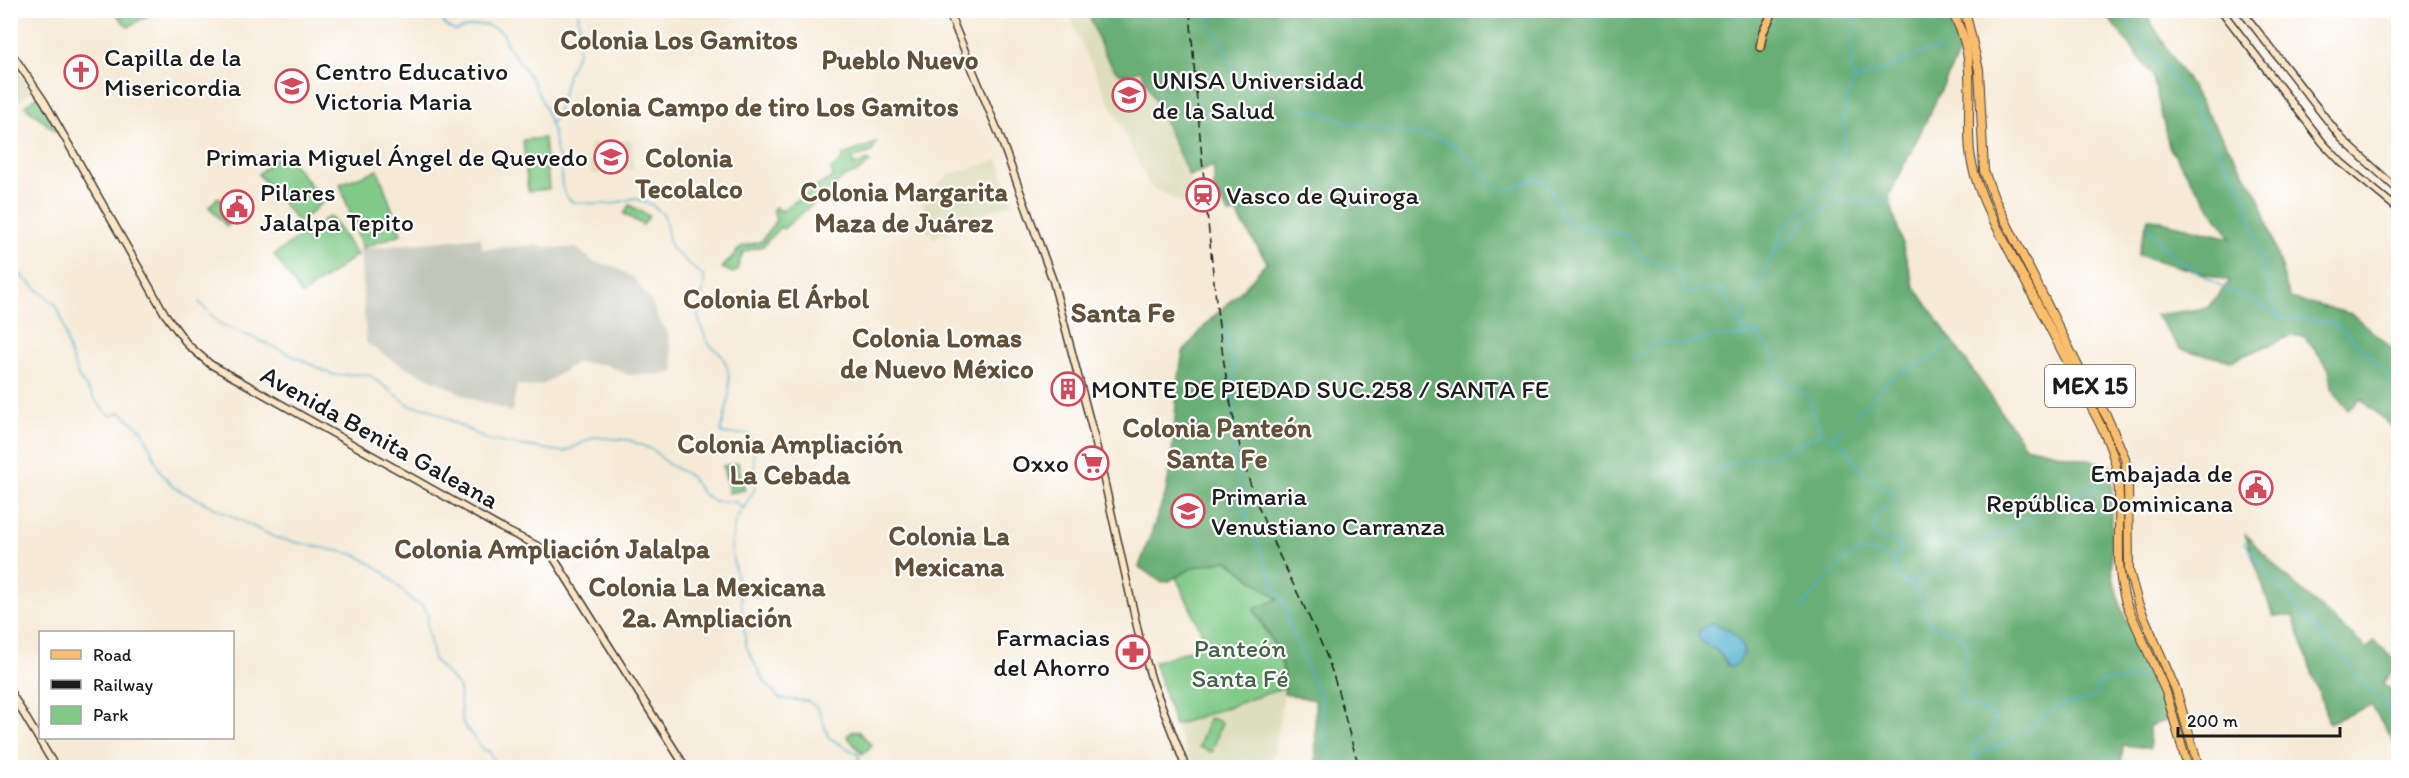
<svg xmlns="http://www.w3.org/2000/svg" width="2409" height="778" viewBox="0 0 2409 778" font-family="Itim,sans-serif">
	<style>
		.built { fill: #dddebc }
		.industrial { fill: #c2c6b9 }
		.green { fill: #80ca87; stroke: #4e7352; stroke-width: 1.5 }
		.forest { fill: #68ae74; stroke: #426548; stroke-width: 1.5 }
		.water { fill: #4fb1ce; stroke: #366675; stroke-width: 1.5 }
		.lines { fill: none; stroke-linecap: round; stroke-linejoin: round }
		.stream { stroke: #4fb1ce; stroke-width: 1.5 }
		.secondary-casing { stroke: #3d3b38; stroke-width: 9 }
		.primary-casing { stroke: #3d3b38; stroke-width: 10 }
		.highway-casing { stroke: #3d3b38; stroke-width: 10 }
		.secondary { stroke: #fde5c5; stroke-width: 6 }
		.primary { stroke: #fabe6d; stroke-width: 7 }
		.highway { stroke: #fabe6d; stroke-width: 8 }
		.rail { stroke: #1c1c1c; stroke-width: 1.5; stroke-dasharray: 9 4.5; stroke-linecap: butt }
		.labels { text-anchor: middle; stroke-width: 4.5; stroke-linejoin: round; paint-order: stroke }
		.shield { fill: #fff; stroke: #606060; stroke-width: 1.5 }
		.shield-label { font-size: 24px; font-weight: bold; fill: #1c1c1c }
		.poi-label { font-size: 26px; fill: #1c1c1c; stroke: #fff; text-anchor: start }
		.street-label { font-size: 26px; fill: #1c1c1c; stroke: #fff }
		.park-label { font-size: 26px; fill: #446247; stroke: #fff }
		.neighbourhood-label { font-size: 27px; font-weight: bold; fill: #614f38; stroke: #fff }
		.quarter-label { font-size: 28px; font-weight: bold; fill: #614f38; stroke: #fff }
	</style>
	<rect width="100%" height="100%" fill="#fff"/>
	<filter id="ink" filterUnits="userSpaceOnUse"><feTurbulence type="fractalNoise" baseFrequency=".0167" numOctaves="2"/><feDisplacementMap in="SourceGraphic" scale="12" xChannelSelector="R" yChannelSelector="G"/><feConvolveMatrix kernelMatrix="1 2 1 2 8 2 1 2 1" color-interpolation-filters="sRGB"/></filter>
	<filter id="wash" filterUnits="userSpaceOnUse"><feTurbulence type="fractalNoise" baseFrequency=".008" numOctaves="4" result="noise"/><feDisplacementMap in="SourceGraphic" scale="24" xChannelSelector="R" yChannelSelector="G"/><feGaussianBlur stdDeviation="1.35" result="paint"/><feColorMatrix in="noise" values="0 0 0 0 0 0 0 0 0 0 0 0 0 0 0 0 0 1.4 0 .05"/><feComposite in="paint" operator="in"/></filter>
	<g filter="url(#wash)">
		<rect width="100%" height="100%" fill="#f6ead6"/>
		<g class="built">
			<path d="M1070,11H1088L1100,43L1140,69L1189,176L1191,195L1190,208L1150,186L1075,31Z"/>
			<path d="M11,59L32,91L19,101L11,93Z"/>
			<path d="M631,140L634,169L591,174L589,144Z"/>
			<path d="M999,160L1013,203L954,223L947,236L940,234L935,239L923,225L924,195L950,174Z"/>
			<path d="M1285,688L1274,754L1265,767H1193L1175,725Z"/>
		</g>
		<path class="industrial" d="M481,237L482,249L538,245L548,248H576L594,262L614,266L634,278L652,303L657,317L668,333L675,371L667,374L629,375L604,364L575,363L544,384L531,387L517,385L512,412L473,399L437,382L399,364L366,343L360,249Z"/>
		<g class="green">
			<path d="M113,11H155L128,27Z"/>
			<path d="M38,96L60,135L25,106Z"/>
			<path d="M544,138L549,189L528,191L523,140Z"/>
			<path d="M876,143L872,152L853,158L854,166L867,160L870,162L858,172L846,176L783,229L780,227L763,246L743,252L737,270L733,273L722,268L741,247L762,241L776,220L773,209L776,207L781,211L833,176L831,169L842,160L843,155Z"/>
			<path d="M283,152L324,201L299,223L258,174Z"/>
			<path d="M378,170L401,234L362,248L340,184Z"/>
			<path d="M218,197L237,217L227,227L209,207Z"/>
			<path d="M629,205L649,216L643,225L624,214Z"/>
			<path d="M330,216L357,255L302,295L274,255Z"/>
			<path d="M738,463L745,490L729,493L723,466Z"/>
			<path d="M1227,560L1278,599L1254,610L1280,656L1286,687L1175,725L1154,662L1207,644L1176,577L1194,567Z"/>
			<path d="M1209,718L1222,722L1212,752L1199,747Z"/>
			<path d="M853,731H859L872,746L862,754L847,736Z"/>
		</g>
		<g class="forest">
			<path d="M1088,11H1940L1954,30L1960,51L1889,197L1914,286L2025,446L2110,465C2116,504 2107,543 2114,581C2121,619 2145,653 2159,689C2163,698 2165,710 2168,720L2149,726L2150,748L2123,745L2121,768L1316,767L1315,700L1284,694C1290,664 1269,636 1254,609L1278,599L1227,560L1194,567L1169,581L1161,582L1139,567L1166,492L1172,454L1178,381L1183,352L1210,320L1243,289L1267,262L1236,213L1229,214L1214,190V166L1189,176L1141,70C1135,71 1128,76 1122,74C1108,71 1092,24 1088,11Z"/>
			<path d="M2103,11H2144L2260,198L2290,298L2352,314L2398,354V432L2361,399L2348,410L2331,388L2329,369L2304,336H2291L2231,361L2180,349L2156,315L2207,308L2230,281L2138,255L2148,218L2231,238L2169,147L2152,74Z"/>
			<path d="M2245,534L2285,576L2367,649L2374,641L2398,662L2383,683L2398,695V748L2371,705L2329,723L2293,616H2273Z"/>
		</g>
		<path class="water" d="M1711,623C1728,627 1740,635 1744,653L1738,663L1732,667L1728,666C1722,655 1716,647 1703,643L1698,636L1699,631Z"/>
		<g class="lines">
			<g class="stream">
				<path d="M435,10L446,26L456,31C477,24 484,21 503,33L506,43L532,80L545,108L554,136L556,151L560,160L562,187L568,199L573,202L597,204H612L635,198L652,205L664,215L671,248L704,277C706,294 696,306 698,317C701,326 705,341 712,347C716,350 719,352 722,356C735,375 728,409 721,429L722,434H748L753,448L755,483L754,491L735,521L731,548L741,599L746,646L763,680L780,699L807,701L813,704L819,711L829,738L858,754L862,768"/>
				<path d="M1205,10L1241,84"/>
				<path d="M2118,10L2152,52L2192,105L2245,196L2271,298L2281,318"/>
				<path d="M1854,81L1901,63L1920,53L1942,49"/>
				<path d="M1298,107L1366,127L1440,138C1452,144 1463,152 1472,161C1484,174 1489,188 1509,190L1536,178C1556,185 1555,206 1565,223L1626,235L1641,257L1678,271L1686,293C1701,293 1705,287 1721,290L1729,301L1734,319L1742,329L1759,335L1773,353L1779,378L1809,398L1814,416L1822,432L1844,445L1855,462L1865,474L1894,494L1893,501C1878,509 1872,519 1875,536L1897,542L1902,549L1893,560C1899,588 1907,578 1918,594C1924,602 1926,616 1930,625L1958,634L1968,646L1961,685L1960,699L1971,706L1992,714L1996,724L1990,734L1975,742L1972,752L1980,768"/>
				<path d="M550,124L556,117L568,74L578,52L579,24L578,10"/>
				<path d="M2148,227L2175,258L2229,291L2245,295L2281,318L2322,321L2334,324L2348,333L2398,387"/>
				<path d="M1773,255L1790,239L1807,219L1828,208L1837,200L1849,199L1867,203L1893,200"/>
				<path d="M10,266L56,305L62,319L68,348L79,378L104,411L111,416L121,412L143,431L160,471L173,487L276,538L357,555L384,572L414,602L422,605L428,614L427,627L434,660L459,687L462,722L483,750L489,751L498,768"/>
				<path d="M1753,294L1763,279L1783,229L1814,197L1827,187L1843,152L1845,106L1854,81L1851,71L1853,10"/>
				<path d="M199,302L220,324L268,344L333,375L368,374L411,406L428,408L487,440L564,452L594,437L629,440L653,450L668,464L690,476L703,494L714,501L736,502L743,509"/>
				<path d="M1223,327L1234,365V455L1246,516L1275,587L1286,606L1289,625L1321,699L1331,768"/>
				<path d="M1742,327V312L1747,302"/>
				<path d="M1631,360L1643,353L1650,344L1656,341L1684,345L1717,336L1750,337L1759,335"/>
				<path d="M1855,416C1867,403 1880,387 1895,376C1916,361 1928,369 1945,344"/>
				<path d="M1834,437L1847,423"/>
				<path d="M1714,472L1731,463L1764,458L1793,447L1821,433"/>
				<path d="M2244,542L2276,584L2398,720"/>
				<path d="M1954,563L1981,543L2019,526L2042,509L2101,485"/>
				<path d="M1904,583L1936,574L1946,568"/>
				<path d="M1800,608C1821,592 1845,542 1876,552C1882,554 1888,558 1893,560"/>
				<path d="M2022,732L2058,707L2088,699L2096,694L2100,684L2106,681L2136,678L2143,672"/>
				<path d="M1975,756L2004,744L2014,737"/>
			</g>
		</g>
	</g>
	<g filter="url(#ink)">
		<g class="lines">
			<g class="secondary-casing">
				<g id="secondary">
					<path d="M948,10L999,134L1053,281L1095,440L1140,640L1152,681L1186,768"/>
					<path d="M2221,10L2323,143L2342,163L2398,209"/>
					<path d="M2241,10L2342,139L2398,190"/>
					<path d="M10,51L44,101L165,314L188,345L210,364L501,528L550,552L686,768"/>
					<path d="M10,691L56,768"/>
				</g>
			</g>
			<g class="primary-casing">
				<path id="primary" d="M1760,47L1763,32L1774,10"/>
			</g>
			<g class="highway-casing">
				<g id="highway">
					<path d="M1950,10C1980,53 1965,103 1970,151C1972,171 1979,190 1987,208L2098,420C2106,436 2114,453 2117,472C2124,518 2112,555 2126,603L2166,692L2188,768"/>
					<path d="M1965,10L1979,70L1984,171L1994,198L2079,368L2107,417L2125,458L2128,483L2129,571L2138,603L2176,690L2199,768"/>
				</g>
			</g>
			<use href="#secondary" class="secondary"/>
			<use href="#primary" class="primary"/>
			<use href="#highway" class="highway"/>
			<path class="rail" d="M1190,10C1195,85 1202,159 1209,233C1217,311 1224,390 1245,466C1262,530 1298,589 1324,650C1340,688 1346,729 1360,768"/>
		</g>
	</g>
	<defs>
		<g id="church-ring" transform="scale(1.725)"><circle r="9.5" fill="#fff" stroke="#d1495b" stroke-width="1.5"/><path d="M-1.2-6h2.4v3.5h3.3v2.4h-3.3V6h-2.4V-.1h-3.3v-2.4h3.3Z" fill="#d1495b"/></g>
		<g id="school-ring" transform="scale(1.725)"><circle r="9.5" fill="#fff" stroke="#d1495b" stroke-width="1.5"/><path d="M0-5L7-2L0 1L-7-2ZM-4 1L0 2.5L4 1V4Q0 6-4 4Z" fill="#d1495b"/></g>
		<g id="university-ring" transform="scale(1.725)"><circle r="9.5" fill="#fff" stroke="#d1495b" stroke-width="1.5"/><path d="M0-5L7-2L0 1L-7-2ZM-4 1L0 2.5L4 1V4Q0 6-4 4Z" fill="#d1495b"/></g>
		<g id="station-ring" transform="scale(1.725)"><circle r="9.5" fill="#fff" stroke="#d1495b" stroke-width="1.5"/><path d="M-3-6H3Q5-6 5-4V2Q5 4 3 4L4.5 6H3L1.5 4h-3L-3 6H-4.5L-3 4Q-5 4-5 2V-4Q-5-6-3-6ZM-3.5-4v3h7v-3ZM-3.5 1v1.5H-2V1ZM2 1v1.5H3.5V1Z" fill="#d1495b"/></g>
		<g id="civic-ring" transform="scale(1.725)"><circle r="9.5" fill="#fff" stroke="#d1495b" stroke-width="1.5"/><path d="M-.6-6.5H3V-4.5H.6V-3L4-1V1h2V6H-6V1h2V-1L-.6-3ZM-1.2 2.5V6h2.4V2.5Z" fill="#d1495b"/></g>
		<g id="building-ring" transform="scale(1.725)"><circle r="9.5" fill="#fff" stroke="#d1495b" stroke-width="1.5"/><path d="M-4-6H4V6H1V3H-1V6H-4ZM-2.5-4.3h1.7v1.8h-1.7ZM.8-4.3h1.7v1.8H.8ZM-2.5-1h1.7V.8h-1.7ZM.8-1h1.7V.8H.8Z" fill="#d1495b"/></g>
		<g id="supermarket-ring" transform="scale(1.725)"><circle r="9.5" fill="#fff" stroke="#d1495b" stroke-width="1.5"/><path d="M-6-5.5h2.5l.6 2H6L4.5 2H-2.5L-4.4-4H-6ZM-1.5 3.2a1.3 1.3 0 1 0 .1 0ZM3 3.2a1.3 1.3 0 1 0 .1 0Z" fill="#d1495b"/></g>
		<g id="pharmacy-ring" transform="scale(1.725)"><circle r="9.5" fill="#fff" stroke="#d1495b" stroke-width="1.5"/><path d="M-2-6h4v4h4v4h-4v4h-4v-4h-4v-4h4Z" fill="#d1495b"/></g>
	</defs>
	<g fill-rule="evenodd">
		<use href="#church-ring" x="81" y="72"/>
		<use href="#school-ring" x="292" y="86"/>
		<use href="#university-ring" x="1129" y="95"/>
		<use href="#school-ring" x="611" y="157"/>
		<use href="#station-ring" x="1203" y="195"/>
		<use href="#civic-ring" x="237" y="207"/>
		<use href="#building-ring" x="1068" y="389"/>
		<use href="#supermarket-ring" x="1092" y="463"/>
		<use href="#civic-ring" x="2256" y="488"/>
		<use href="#school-ring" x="1188" y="511"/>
		<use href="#pharmacy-ring" x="1133" y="652"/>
	</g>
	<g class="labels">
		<rect class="shield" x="2045" y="365" width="90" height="42" rx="4.5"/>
		<g class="shield-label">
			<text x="2090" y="394">MEX 15</text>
		</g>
		<g class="poi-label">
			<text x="104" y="66">Capilla de la<tspan x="104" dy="30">Misericordia</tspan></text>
			<text x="315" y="80">Centro Educativo<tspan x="315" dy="30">Victoria Maria</tspan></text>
			<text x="1152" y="89">UNISA Universidad<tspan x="1152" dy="30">de la Salud</tspan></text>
			<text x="588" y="166" text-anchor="end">Primaria Miguel Ángel de Quevedo</text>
			<text x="260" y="201">Pilares<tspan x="260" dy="30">Jalalpa Tepito</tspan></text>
			<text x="1226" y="204">Vasco de Quiroga</text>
			<text x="1091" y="398">MONTE DE PIEDAD SUC.258 / SANTA FE</text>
			<text x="1069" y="472" text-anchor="end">Oxxo</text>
			<text x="2233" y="482" text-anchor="end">Embajada de<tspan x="2233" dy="30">República Dominicana</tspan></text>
			<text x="1211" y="505">Primaria<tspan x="1211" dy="30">Venustiano Carranza</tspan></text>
			<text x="1110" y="646" text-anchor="end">Farmacias<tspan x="1110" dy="30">del Ahorro</tspan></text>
		</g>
		<g class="street-label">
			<text transform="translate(380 437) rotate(29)" y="9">Avenida Benita Galeana</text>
		</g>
		<g class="park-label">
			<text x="1240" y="657">Panteón<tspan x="1240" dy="30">Santa Fé</tspan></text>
		</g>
		<g class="neighbourhood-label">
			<text x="679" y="49">Colonia Los Gamitos</text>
			<text x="900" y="69">Pueblo Nuevo</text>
			<text x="756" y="116">Colonia Campo de tiro Los Gamitos</text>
			<text x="689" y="167">Colonia<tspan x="689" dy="31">Tecolalco</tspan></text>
			<text x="904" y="201">Colonia Margarita<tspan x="904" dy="31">Maza de Juárez</tspan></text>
			<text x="776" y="308">Colonia El Árbol</text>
			<text x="937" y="347">Colonia Lomas<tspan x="937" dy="31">de Nuevo México</tspan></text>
			<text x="1217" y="437">Colonia Panteón<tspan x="1217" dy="31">Santa Fe</tspan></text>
			<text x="790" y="453">Colonia Ampliación<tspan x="790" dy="31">La Cebada</tspan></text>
			<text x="949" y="545">Colonia La<tspan x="949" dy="31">Mexicana</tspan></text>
			<text x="552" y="558">Colonia Ampliación Jalalpa</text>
			<text x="707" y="596">Colonia La Mexicana<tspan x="707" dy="31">2a. Ampliación</tspan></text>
		</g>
		<g class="quarter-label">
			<text x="1123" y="322">Santa Fe</text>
		</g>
	</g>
	<rect width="2409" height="778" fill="none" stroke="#fff" stroke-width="36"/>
	<rect x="39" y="631" width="195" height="108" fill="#ffffff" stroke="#a4a4a4" stroke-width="1.5"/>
	<rect x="51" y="650" width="30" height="9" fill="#fabe6d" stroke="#a4a4a4" stroke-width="1.5"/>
	<text x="93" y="661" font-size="18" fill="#1c1c1c">Road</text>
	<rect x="51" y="680" width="30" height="9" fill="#1c1c1c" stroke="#a4a4a4" stroke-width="1.5"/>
	<text x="93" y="691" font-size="18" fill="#1c1c1c">Railway</text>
	<rect x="51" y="706" width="30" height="18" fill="#80ca87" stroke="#a4a4a4" stroke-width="1.5"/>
	<text x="93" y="721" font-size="18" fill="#1c1c1c">Park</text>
	<path d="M2178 727v9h162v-9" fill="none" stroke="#1c1c1c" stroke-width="3"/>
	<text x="2187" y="727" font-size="18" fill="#1c1c1c" stroke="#ffffff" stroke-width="4.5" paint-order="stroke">200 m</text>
</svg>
